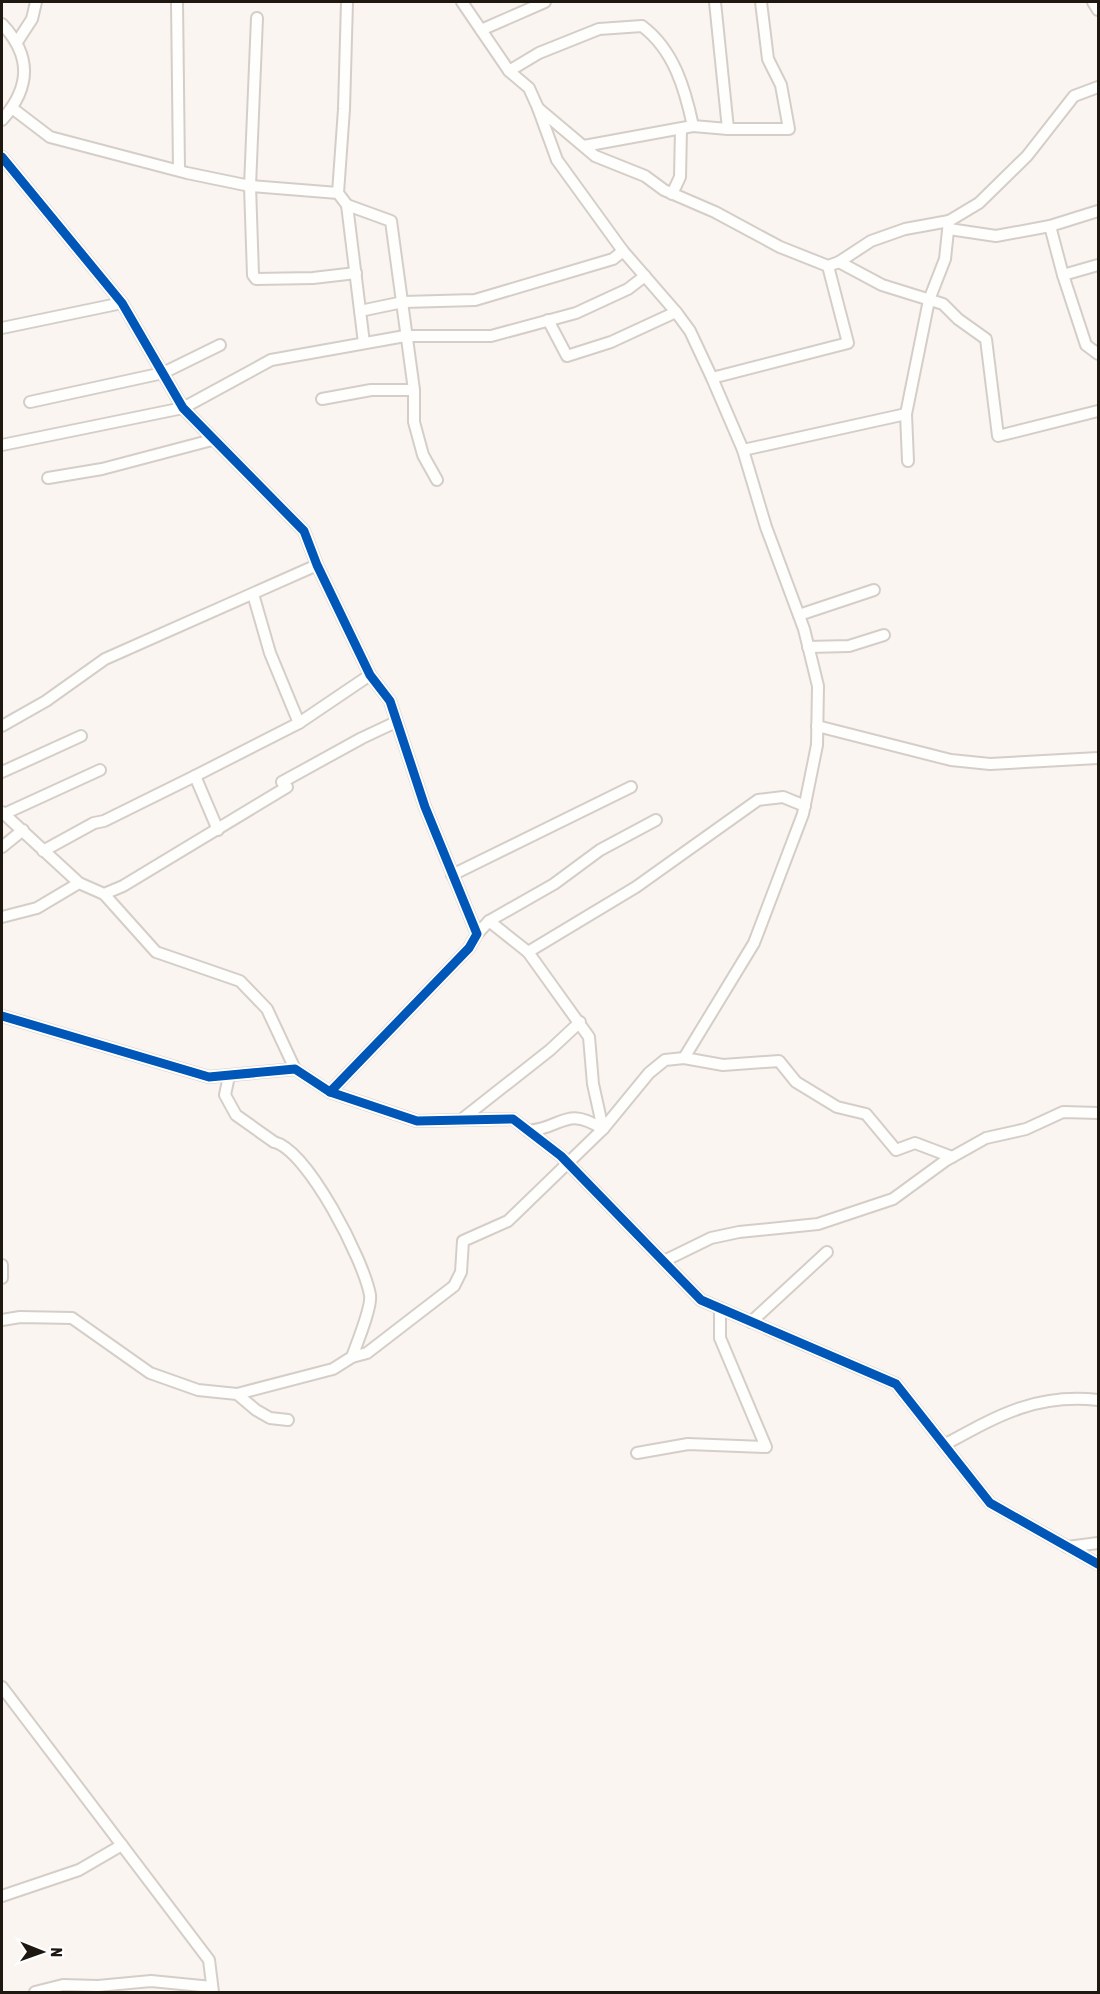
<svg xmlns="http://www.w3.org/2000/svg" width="1100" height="1994" viewBox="0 0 1100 1994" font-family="'Asap Condensed',sans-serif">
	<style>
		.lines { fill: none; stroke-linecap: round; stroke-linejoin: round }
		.minor-casing { stroke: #d5cec8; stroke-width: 14 }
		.minor { stroke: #fefefd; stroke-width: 10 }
		.cycleway-casing { stroke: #fff; stroke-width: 13 }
		.cycleway { stroke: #0057b8; stroke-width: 9 }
	</style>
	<rect width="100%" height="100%" fill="#faf5f0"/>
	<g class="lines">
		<g class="minor-casing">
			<g id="minor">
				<path d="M177,2L179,169"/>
				<path d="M347,2L344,109L338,193L347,205L364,343"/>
				<path d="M462,2L509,71L529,88L538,108L595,156L645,176L664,190L715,212L780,247L828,266L839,262L882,285L943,304L958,319L986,339L998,436L1098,411"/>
				<path d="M715,2L728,129H789L781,85L768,59L761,2"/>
				<path d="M1093,2L1098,10"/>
				<path d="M257,18L250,186L253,275L256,279L313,278L356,273"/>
				<path d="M2,24C32,56 31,87 2,120"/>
				<path d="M481,30L545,2"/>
				<path d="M17,42L32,19L36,2"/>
				<path d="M509,71L539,53L599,29L642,26C674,50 685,89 693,126L728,129"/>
				<path d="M12,108L50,137L187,173L250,186L338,193"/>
				<path d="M538,108L557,160L623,251L676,312L690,331L712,378L743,450L766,527L804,629L818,686L817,745L803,814L754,943L684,1058"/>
				<path d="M584,146L693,126"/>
				<path d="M2,157L122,303L183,408L304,531L317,565L370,675L390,701L425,807L477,934L469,948L330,1092"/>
				<path d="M672,194L680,177L681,129"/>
				<path d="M347,205L391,221L414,390V422L423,455L437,480"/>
				<path d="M1050,226L1063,275L1086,345L1098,354"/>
				<path d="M949,229L996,236L1050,226L1098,211"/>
				<path d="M839,262L871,241L905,229L949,221"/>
				<path d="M1063,275L1098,265"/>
				<path d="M360,311L403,302L475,300L613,259L623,251"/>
				<path d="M548,320L567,356L611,342L676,312"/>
				<path d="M2,328L122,303"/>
				<path d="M712,378L848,343L828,266"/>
				<path d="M322,399L371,390H414"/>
				<path d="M30,402L163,373L220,345"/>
				<path d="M2,445L183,408L271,360L405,336H491L576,313L628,289L645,276"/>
				<path d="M743,450L906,414"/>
				<path d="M908,461L906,414L929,300L945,259L949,221L979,203L1027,156L1074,96L1098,87"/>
				<path d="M48,478L102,469L212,440"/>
				<path d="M253,594L270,653L299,723"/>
				<path d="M799,615L874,590"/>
				<path d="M808,647L849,646L884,635"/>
				<path d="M2,726L46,701L105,659L317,565"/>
				<path d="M817,726L951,760L990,764L1098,758"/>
				<path d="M2,772L81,736"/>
				<path d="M195,776L299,723L370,675"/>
				<path d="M282,782L362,738L396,722"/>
				<path d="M2,812L79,883L104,894L156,952L240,981L267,1009L295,1069"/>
				<path d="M4,814L100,770"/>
				<path d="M2,847L23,830"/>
				<path d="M43,851L94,823L104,821L195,776L218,830"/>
				<path d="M452,875L631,787"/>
				<path d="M104,894L123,886L287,787"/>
				<path d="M2,917L37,908L79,883"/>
				<path d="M489,921L528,952L589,1037L593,1084L603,1129C565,1105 563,1128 528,1131"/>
				<path d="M477,934L489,921L554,884L600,850L656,820"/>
				<path d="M528,952L636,887L758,800L783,797L805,806"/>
				<path d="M2,1016L209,1077L295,1069L330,1092L417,1121L513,1119L561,1156L701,1300L896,1384L990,1503L1098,1564"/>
				<path d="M229,1076L225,1095L236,1115L274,1142C308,1150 364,1261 370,1295C372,1307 357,1343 352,1357L333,1369L237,1394"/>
				<path d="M461,1120L550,1050L580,1022"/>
				<path d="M664,1261L711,1238L739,1232L818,1224L893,1199L945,1161L986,1138L1026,1129L1063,1112L1098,1113"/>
				<path d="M2,1265V1278"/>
				<path d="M2,1320L20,1317L72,1318L150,1373L198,1390L237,1394L256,1410L270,1418L288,1420"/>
				<path d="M751,1322L827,1252"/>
				<path d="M352,1357L367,1353L454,1286L461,1272L463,1241L508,1221L603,1129L649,1073L665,1060L684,1058L723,1065L779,1061L796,1082L837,1107L866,1114L896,1150L915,1143L952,1157"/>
				<path d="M944,1445C997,1416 1036,1393 1098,1400"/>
				<path d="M637,1453L688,1444L766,1447L720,1338V1308"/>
				<path d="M1067,1547L1098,1543"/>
				<path d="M2,1687L209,1960L213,1992"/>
				<path d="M2,1896L79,1870L122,1845"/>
				<path d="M35,1992L63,1985L98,1986L151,1981L212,1987"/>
			</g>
		</g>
		<use href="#minor" class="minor"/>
		<g class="cycleway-casing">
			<g id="cycleway">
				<path d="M2,157L122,303L183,408L304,531L317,565L370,675L390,701L425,807L477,934L469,948L330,1092"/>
				<path d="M2,1016L209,1077L295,1069L330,1092L417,1121L513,1119L561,1156L701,1300L896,1384L990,1503L1098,1564"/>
			</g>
		</g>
		<use href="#cycleway" class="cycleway"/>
	</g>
	<rect width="1100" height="1994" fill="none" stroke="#1f1810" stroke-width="6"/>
	<g transform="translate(42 1952) rotate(91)" stroke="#ffffff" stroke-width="4.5" paint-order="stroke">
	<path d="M0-4.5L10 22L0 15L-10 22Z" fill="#1f1810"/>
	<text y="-9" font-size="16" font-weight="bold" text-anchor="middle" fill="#1f1810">N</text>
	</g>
</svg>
